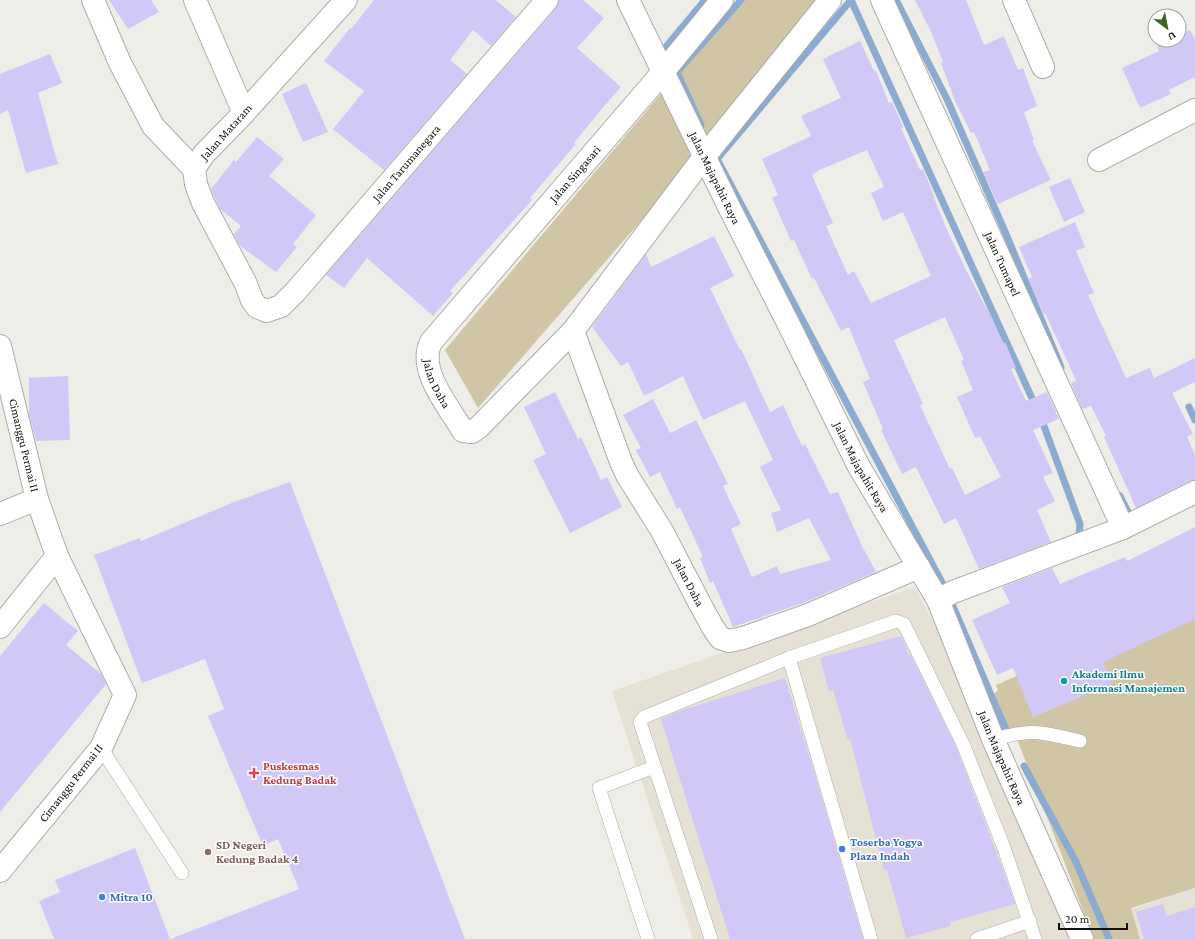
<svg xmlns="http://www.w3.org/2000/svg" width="1195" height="939" viewBox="0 0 1195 939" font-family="'Crimson Pro',serif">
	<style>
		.built { fill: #e5e1d5 }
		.green { fill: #d0c5a5 }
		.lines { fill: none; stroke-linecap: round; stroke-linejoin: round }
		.stream { stroke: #8babd1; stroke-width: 7 }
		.building { fill: #d2c8f7; fill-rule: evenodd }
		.lane-casing { stroke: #aeada9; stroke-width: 14 }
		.street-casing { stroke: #aeada9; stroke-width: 24 }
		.lane { stroke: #fff; stroke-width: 13 }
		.street { stroke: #fff; stroke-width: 22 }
		.culture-dot { fill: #0f9aa8; stroke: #fff; stroke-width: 1.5 }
		.health-dot { fill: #e0444e; stroke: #fff; stroke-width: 1.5 }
		.shop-dot { fill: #3f7fe0; stroke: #fff; stroke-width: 1.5 }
		.education-dot { fill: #8d6e63; stroke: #fff; stroke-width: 1.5 }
		.labels { text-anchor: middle; stroke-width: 3; stroke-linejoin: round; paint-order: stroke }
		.street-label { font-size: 12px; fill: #11110f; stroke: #fff }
		.culture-label { font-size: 12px; font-weight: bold; fill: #0d838f; stroke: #fff; text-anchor: start }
		.health-label { font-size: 12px; font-weight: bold; fill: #be3a42; stroke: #fff; text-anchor: start }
		.shop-label { font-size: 12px; font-weight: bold; fill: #366cbe; stroke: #fff; text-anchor: start }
		.education-label { font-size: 12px; font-weight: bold; fill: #785e54; stroke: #fff; text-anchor: start }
	</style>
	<rect width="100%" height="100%" fill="#eeede8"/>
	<g class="built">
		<path d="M915,587L977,709L1072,939H693L612,691Z"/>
		<path d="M1195,888V939H1141L1129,910Z"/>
	</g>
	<g class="green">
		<path d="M740,0H833L478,408L445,350Z"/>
		<path d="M1195,599V888L1131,908L1140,939H1094L1017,739L1010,738L1006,722L996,704L994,694L998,690L996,685Z"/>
	</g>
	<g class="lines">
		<g class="stream">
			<path d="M896,0L947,99L1006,234L1061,367"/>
			<path d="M665,48L705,0"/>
			<path d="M701,125L677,72L741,0"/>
			<path d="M1189,407L1195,420"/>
			<path d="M1041,418L1080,524L1079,535"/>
			<path d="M1120,496L1129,514"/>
			<path d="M1006,730L946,590L717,159L851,0L1036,407"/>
			<path d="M1024,766L1076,862L1109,939"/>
		</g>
	</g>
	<g class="building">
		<path d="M109,0H151L159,12L128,29Z"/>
		<path d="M374,0H496L516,17L491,46L473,30L450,60L467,74L384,170L333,129L364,91L324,61L350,28L351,29Z"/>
		<path d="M559,0H583L604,18L577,48L621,87L600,111L574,143L576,144L530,198L532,200L450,291L453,293L433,316L367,258L344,288L326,275L556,8Z"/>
		<path d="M915,0H966L984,45L1004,36L1018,70L1023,68L1037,106L1024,112L1034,140L1032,141L1051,180L998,204L983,172L990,170L974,132L971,133L955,101L941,63L943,62L932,34Z"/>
		<path d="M1190,30L1195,39V77L1169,90L1171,94L1140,108L1122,68L1159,51L1157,46L1169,40H1179V35Z"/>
		<path d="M860,41L874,71H876L889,103L892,102L903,127L901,128L920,170L923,169L935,198H934L948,232L966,270L986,308L987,307L1003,343L1005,342L1016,368L1011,369L1026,401L1047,392L1059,419L1033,430L1053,473L1043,477L1055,501L1037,510L1051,542L979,569L956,518L944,524L916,467L902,474L881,430L883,429L863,382L870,379L849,327L841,331L814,278L812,279L794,240L791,241L772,198L778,195L762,159L811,136L801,116L841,98L823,59ZM867,150L884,187L871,193L883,221L903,212L931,276L871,303L854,271L848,275L826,226L833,223L812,175L817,172V171ZM945,317L964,360L961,361L973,390L957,397L975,438L980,436L1001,477L965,495L952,468L950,469L920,405L923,404L894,340Z"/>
		<path d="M50,54L62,83L38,93L58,164L26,173L8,110L0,114V74Z"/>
		<path d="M306,83L328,132L303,142L282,94Z"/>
		<path d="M257,137L284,159L269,176L316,215L293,244L297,247L276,272L239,245L234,234L241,226L220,209L211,189L234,160L236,162Z"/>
		<path d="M1070,178L1085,212L1064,222L1049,187Z"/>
		<path d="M1075,222L1085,247L1076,251L1094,293L1088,295L1126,378L1150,368L1154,378L1195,358V382L1172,393L1193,434L1187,437L1195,455V480L1189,481L1136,508L1104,437L1106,436L1091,406L1082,409L1071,383L1076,381L1075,378L1045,313L1043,314L1028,279L1032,277L1019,247Z"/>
		<path d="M714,236L734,276L710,288L740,350L741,349L770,412L783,405L802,446L805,444L830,494L838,492L862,546L876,572L803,603L733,627L713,581L710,583L700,558L703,557L680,507L677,509L660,472L650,477L636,450L641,448L623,415L653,399L670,433L696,420L728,484L723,486L741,524L731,529L752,577L777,566L780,574L831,560L809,518L777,532L771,513L781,510L760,467L773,460L745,401L703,420L683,376L644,396L628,362L621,366L592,327L646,254L651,267Z"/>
		<path d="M68,376L70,440L36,441L29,415V378Z"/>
		<path d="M555,392L578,439L581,437L601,480L607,477L622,507L570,533L533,460L546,454L524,407Z"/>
		<path d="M290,482L465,939H174L173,938L299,889L278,839L263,846L208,716L224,709L205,659L142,683L94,555L140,538L141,541L234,502Z"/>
		<path d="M1195,527V619L1103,662L1112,684L1033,717L1013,668L997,675L972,620L1010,603L1002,587L1052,568L1060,584L1125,557L1127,561Z"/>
		<path d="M44,603L78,631L66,645L101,674L106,684L0,812V656Z"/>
		<path d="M901,636L906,646L908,655L910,654L956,747L996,851L1015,904L950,922L951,926L906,938L887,870H884L850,739L848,740L833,690L829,691L820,658Z"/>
		<path d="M785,678L816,778L863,939H730L661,719L680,711Z"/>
		<path d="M135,848L170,939H54L39,901L60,892L55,880Z"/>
		<path d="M1163,904L1167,916L1195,907V939H1144L1136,912Z"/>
	</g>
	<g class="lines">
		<g class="lane-casing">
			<g id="lane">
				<path d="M789,658L871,939"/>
				<path d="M993,739C1003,737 1013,734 1024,733C1042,731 1061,737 1080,741"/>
				<path d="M101,748L182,873"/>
				<path d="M648,939L599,788L654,767"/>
				<path d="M711,939L640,722L644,717L789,658L896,621L904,624L963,744L1004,848L1035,939"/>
				<path d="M977,939L1030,921"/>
			</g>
		</g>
		<g class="street-casing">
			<g id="street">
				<path d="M93,0L120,63L153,126L194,169"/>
				<path d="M195,0L244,113"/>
				<path id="s1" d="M346,0L244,113L204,154L194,169L196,184L203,203L245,282L252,300L257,307L267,311L281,306L296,291L547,0"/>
				<path id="s2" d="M628,0L730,209L790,327L858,465L938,600L993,739L1082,939"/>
				<path id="s3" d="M722,0L663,72L431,342C417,370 449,407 463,431L472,432L479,427L573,331L704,157L830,0"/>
				<path id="s4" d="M882,0L1123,528"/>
				<path d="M1014,0L1043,67"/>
				<path d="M1099,160L1195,110"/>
				<path id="s5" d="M573,331L621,462L627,475L662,531L700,604L712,626L720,638L729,641L743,638L808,615L919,567"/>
				<path id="s6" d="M0,346L37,499L57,556L125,695L101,748L0,871"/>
				<path d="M0,514L37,499"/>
				<path d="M938,600L953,592L1123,528L1195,492"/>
				<path d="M0,627L57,556"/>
			</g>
		</g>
		<use href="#lane" class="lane"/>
		<use href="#street" class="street"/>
	</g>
	<circle class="culture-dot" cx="1064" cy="681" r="4"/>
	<path class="health-dot" d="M252 767h4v4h4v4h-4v4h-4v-4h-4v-4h4z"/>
	<g class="shop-dot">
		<circle cx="842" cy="849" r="4"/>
		<circle cx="102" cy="897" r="4"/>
	</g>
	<circle class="education-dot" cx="208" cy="852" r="4"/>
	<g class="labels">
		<g class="street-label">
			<text transform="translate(226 132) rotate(-48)" y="4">Jalan Mataram</text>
			<text dy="4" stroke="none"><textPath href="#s1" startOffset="596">Jalan Tarumanegara</textPath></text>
			<text transform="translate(575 174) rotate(-49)" y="4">Jalan Singasari</text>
			<text dy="4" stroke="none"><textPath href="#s2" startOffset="198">Jalan Majapahit Raya</textPath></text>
			<text dy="4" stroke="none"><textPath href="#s4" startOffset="290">Jalan Tumapel</textPath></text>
			<text dy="4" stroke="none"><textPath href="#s3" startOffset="493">Jalan Daha</textPath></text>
			<text dy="4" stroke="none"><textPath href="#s6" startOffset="102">Cimanggu Permai II</textPath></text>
			<text dy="4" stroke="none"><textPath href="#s2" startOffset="522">Jalan Majapahit Raya</textPath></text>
			<text dy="4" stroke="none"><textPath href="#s5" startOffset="278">Jalan Daha</textPath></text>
			<text dy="4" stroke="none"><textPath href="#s2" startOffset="846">Jalan Majapahit Raya</textPath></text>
			<text transform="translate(71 783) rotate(-52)" y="4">Cimanggu Permai II</text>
		</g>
		<g class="culture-label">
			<text x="1072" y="678">Akademi Ilmu<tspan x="1072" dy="14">Informasi Manajemen</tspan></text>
		</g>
		<g class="health-label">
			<text x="263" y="770">Puskesmas<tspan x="263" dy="14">Kedung Badak</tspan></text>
		</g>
		<g class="shop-label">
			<text x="850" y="846">Toserba Yogya<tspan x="850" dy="14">Plaza Indah</tspan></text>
			<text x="110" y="901">Mitra 10</text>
		</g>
		<g class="education-label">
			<text x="216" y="849">SD Negeri<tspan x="216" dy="14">Kedung Badak 4</tspan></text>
		</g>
	</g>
	<g transform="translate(1167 28) rotate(148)"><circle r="19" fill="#ffffff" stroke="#a0a09f"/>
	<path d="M0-3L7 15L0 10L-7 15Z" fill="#3c6622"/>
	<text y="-6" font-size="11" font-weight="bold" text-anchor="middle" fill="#11110f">U</text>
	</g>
	<path d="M1059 923v6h68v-6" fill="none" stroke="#11110f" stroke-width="2"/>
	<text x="1065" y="923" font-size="12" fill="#11110f" stroke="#ffffff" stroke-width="3" paint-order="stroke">20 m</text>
</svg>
